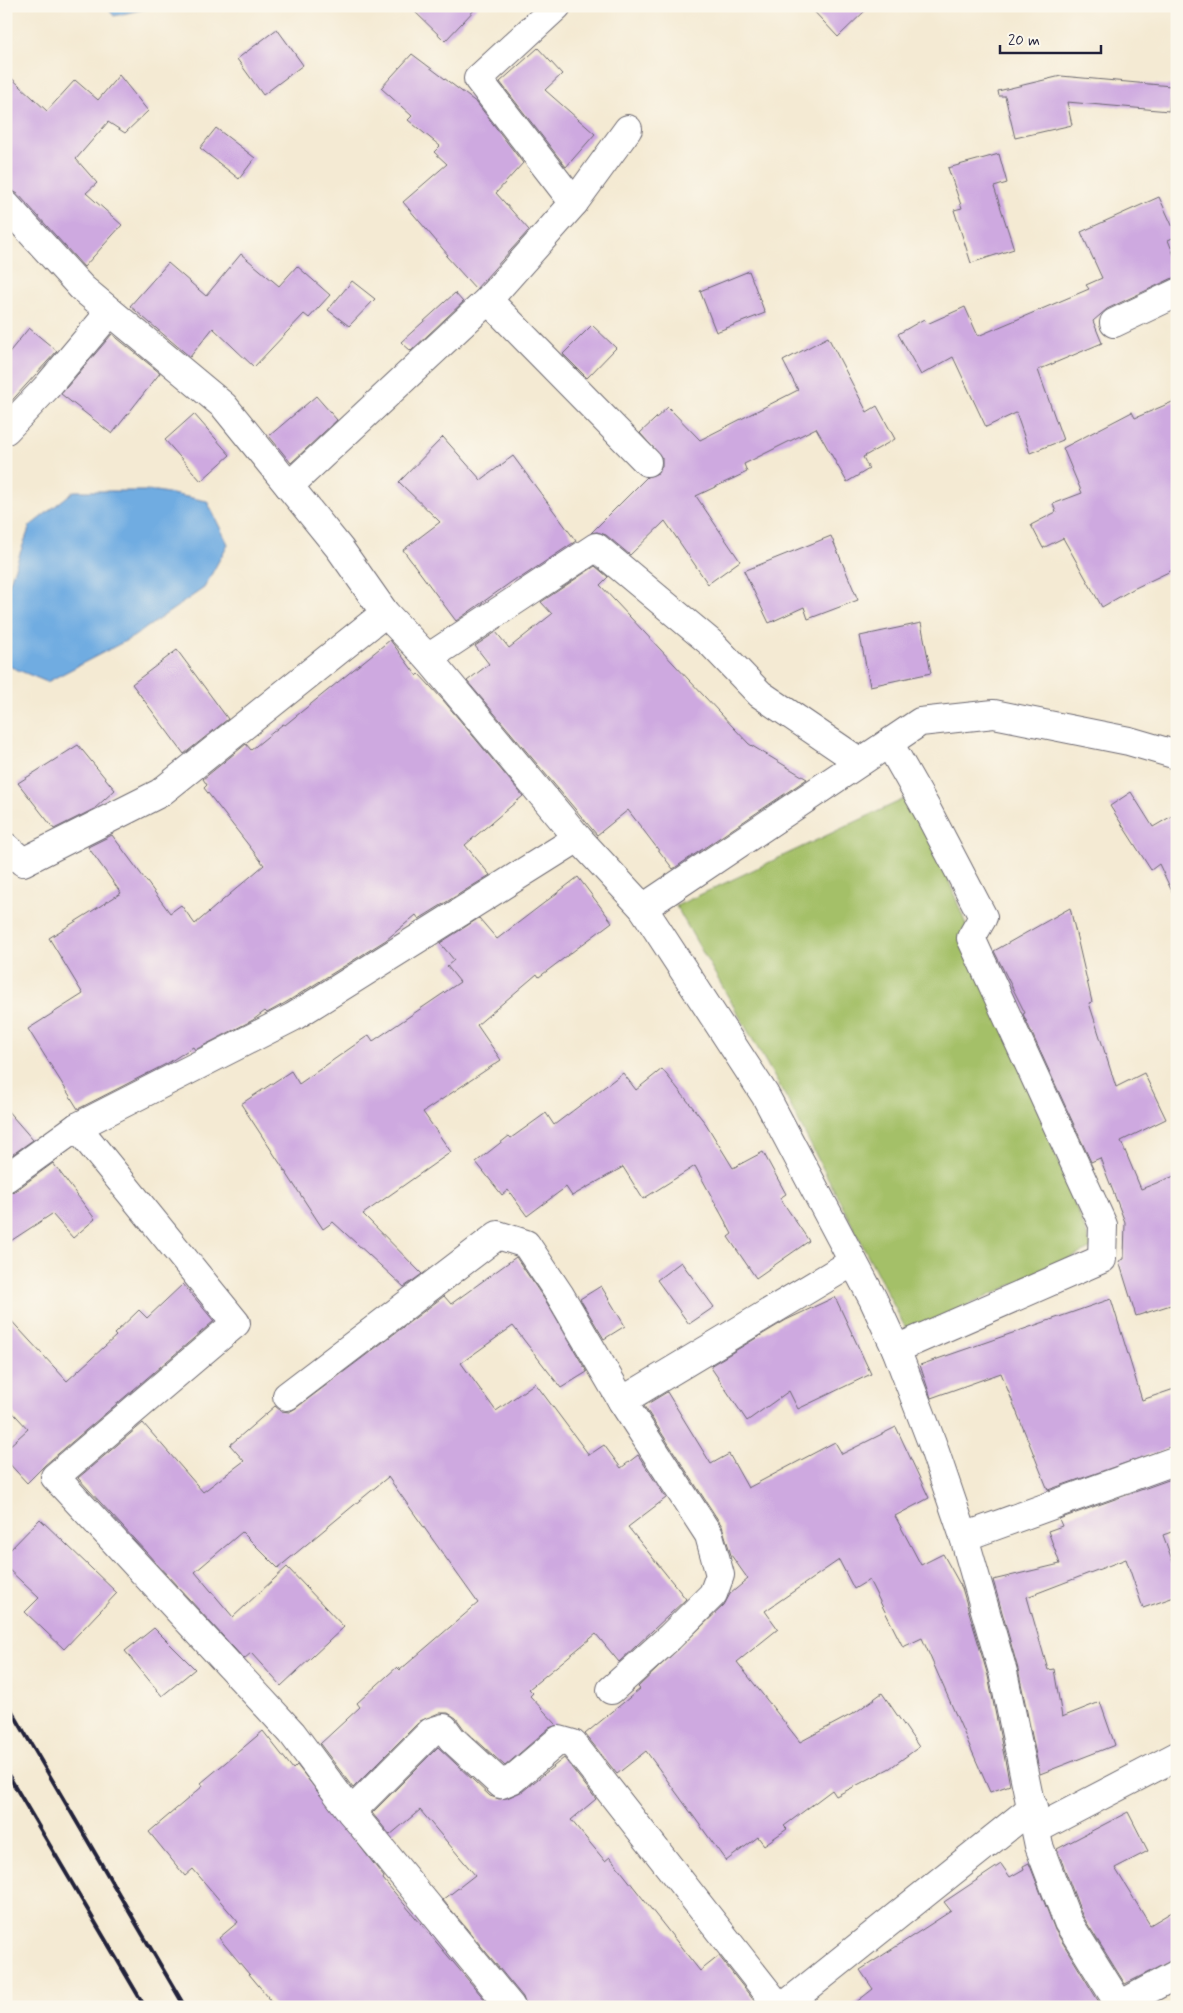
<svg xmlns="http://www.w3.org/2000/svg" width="1183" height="2013" viewBox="0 0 1183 2013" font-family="Mynerve,sans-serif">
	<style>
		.green { fill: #a4c067; stroke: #637151 }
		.water { fill: #70ace1; stroke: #49678e }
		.building { fill: #cea9e0 }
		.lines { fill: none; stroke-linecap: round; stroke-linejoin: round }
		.minor-casing { stroke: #6c6870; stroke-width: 30 }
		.minor { stroke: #fff; stroke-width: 28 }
		.rail { stroke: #22223b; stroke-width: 4 }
	</style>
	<rect width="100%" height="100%" fill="#fbf7ec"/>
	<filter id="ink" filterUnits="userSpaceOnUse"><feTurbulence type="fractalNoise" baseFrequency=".02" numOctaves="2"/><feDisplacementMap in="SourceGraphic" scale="10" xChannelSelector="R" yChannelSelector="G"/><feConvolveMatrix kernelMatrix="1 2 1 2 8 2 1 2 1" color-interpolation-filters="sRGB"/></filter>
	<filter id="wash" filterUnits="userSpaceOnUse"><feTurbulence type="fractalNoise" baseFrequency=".0096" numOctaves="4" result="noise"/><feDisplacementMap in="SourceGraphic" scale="20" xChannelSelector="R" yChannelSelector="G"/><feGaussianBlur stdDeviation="1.12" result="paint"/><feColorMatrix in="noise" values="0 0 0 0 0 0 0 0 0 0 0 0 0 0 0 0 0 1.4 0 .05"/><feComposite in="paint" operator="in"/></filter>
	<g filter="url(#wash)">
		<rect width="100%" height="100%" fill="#f4ead3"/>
		<path class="green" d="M915,794L1092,1248L908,1333L787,1099L676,906Z"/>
		<g class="water">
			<path d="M106,6H157L114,16Z"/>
			<path d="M74,491H157L207,501L228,544L204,588L133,637L47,682L6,665V592L30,526Z"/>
		</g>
		<g id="blocks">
			<g class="building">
				<path d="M409,6H478L445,41Z"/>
				<path d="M809,6H870L838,37Z"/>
				<path d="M277,29L303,65L263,95L237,59Z"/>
				<path d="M538,48L562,74L545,90L595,134L566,167L500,82Z"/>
				<path d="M412,54L477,103L523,163L496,193L529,230L476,289L446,256L448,255L403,202L447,164L434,152L440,146L408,120L412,116L381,88Z"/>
				<path d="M6,73L47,111L75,80L98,100L119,75L148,111L125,133L108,122L76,159L97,183L86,193L122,225L84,267L18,194L6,187Z"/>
				<path d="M1061,76L1171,86L1169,111L1067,102L1072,125L1015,138L1005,96H999L998,91Z"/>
				<path d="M216,128L255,158L239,179L200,148Z"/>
				<path d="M999,154L1007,183L994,187L1014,249L971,263L954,210L962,208L948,168Z"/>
				<path d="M1159,197L1177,236L1168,240L1177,263V276L1107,309L1093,321L1102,343L1038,370L1063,440L1030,453L1016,413L986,427L953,357L921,375L898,334L924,319L927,324L965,307L978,336L1089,289L1086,285L1102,278L1081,232Z"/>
				<path d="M241,254L279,286L297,266L330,295L309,318L304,314L254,367L213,328L190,357L130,306L168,263L206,296Z"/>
				<path d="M749,271L765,313L716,332L700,291Z"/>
				<path d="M352,281L375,299L349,326L328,310Z"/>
				<path d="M455,293L463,302L411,351L401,342Z"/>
				<path d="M592,325L616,348L587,378L563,354Z"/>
				<path d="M29,328L57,351L6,407V356Z"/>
				<path d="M112,334L160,373L112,434L61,394Z"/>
				<path d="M828,337L867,412L877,406L895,439L863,457L869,469L847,482L816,428L744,464L747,472L696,496L740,561L708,584L665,521L630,555L606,535L597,532L591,533L647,477L658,473L662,466V458L640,433L668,407L700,440L798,390L783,361Z"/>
				<path d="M316,396L337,420L291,463L269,436Z"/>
				<path d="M1177,400V568L1133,589L1102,607L1063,538L1043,548L1031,525L1056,512L1053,504L1082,493L1063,448L1132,412L1135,418Z"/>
				<path d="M194,414L230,455L201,481L165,440Z"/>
				<path d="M443,437L481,480L513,456L576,541L519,579L517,578L456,621L403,550L440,522L399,482Z"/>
				<path d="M831,536L858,600L808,619L804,607L769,623L744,571Z"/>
				<path d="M595,566L608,577L600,585L749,744L807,779L673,869L628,810L597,835L467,681L489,664L475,646L496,632L509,648L552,614L541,602Z"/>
				<path d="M921,623L931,673L870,686L860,636Z"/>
				<path d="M390,640L417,676L419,674L443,700L523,796L465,845L490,875L419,919L416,915L386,940L285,1003L267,1013L265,1011L253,1020L195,1050L193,1047L168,1063L78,1109L28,1029L83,994L49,938L121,893L88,847L112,835L170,913L181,905L195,924L264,865L204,788L207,785L203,779L246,744L251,750L283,724L285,725Z"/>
				<path d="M177,650L228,719L184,754L132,684Z"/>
				<path d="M78,745L115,790L94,809L54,829L18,783Z"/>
				<path d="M1131,792L1153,827L1177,813V902L1159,864L1151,870L1110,806Z"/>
				<path d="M578,877L612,922L539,977L537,974L477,1025L501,1060L423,1112L451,1152L363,1214L422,1274L404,1287L333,1222L323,1229L241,1104L291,1071L299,1084L369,1035L373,1041L460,982L447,966L454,960L440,943L479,918L497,939Z"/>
				<path d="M1070,908L1092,1002L1089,1003L1116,1087L1144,1073L1166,1119L1121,1141L1141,1189L1177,1175V1303L1136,1316L1119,1261L1124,1259L1125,1222L1100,1158L1091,1162L1023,1014L1025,1013L994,951Z"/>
				<path d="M662,1069L706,1124L733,1168L763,1152L786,1194L780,1198L809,1241L756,1278L728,1237L732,1234L695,1166L643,1199L623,1167L572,1196L566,1187L527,1216L508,1190L502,1195L476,1162L509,1136L511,1138L546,1113L554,1125L623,1073L636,1090Z"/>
				<path d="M6,1109L33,1140L6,1159Z"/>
				<path d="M53,1163L95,1219L73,1238L52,1214L6,1244V1193L15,1191Z"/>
				<path d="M516,1257L547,1303L587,1372L561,1388L513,1326L461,1363L496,1411L535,1383L589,1455L604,1445L621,1468L638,1455L666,1498L628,1527L686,1599L619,1662L596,1634L529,1689L533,1693L530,1696L557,1725L549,1728L505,1766L464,1729L456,1718L448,1713H439L420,1721L353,1788L320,1744L360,1707L357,1703L397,1667L400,1670L478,1603L388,1477L278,1568L242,1532L195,1572L233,1617L287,1567L344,1627L281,1686L251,1653L244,1659L78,1478L143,1423L203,1492L244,1461L230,1445L275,1406L281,1411L289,1412L296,1408L444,1296L451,1304Z"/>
				<path d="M681,1262L714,1307L689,1324L657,1280Z"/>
				<path d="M183,1284L214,1321L45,1465L27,1483L6,1460V1449L28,1429L6,1405V1315L67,1381L116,1336L114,1334L139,1310L147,1318Z"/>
				<path d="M601,1286L625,1326L604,1339L580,1299Z"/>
				<path d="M835,1297L871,1374L798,1409L789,1391L747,1421L710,1366L786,1320Z"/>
				<path d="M1111,1299L1142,1400L1177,1388V1445L1048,1490L1001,1373L931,1398L920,1365Z"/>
				<path d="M667,1392L711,1464L729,1454L748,1488L835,1442L842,1454L896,1427L929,1498L895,1516L921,1565L943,1554L962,1588L988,1676L1010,1785L990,1792L922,1638L903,1647L869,1580L854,1589L839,1560L765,1611L778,1629L737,1662L800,1742L856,1712L882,1693L919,1747L890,1768L836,1796L832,1790L784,1826L787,1829L764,1845L758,1837L726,1861L646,1751L617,1774L585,1734L640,1689L638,1687L724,1605L730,1594L748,1579L731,1555L722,1526L644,1406Z"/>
				<path d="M1177,1477V1530L1163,1535L1177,1573V1596L1143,1608L1126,1559L1027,1597L1048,1670L1054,1669L1062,1717L1100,1702L1115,1745L1040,1774L1018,1669L993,1580L1060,1564L1048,1531L1062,1526L1059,1519Z"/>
				<path d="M40,1519L117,1593L64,1649L25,1612L39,1598L6,1567V1554Z"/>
				<path d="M154,1628L195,1669L162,1696L125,1651Z"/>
				<path d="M263,1731L293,1769L297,1765L384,1877L383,1879L491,2007H276L264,1992L219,1938L238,1922L193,1869L185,1876L149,1832L203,1786L201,1783Z"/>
				<path d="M438,1747L490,1796L499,1799L507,1798L523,1791L564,1758L596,1799L571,1820L605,1861L610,1857L700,1971L719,1956L759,2007H526L523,1997L443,1900L475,1875L420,1810L390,1835L372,1813Z"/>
				<path d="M1128,1812L1148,1851L1115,1868L1150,1925L1177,1909V1958L1125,1984L1082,1915L1057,1849Z"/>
				<path d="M1029,1863L1055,1930L1102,2007H850L873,1989L860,1970L951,1911L944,1902L1001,1864L1010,1877L1024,1869L1023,1866Z"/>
			</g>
		</g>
	</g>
	<g filter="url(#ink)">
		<use href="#blocks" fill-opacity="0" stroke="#6c6870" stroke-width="1"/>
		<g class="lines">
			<g class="minor-casing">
				<g id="minor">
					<path d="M557,6L478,79L574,203"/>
					<path d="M6,205L82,288L224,406L340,549L385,613L428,658L578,838L643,908L765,1095L873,1299L896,1349L932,1443L964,1537L1003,1672L1039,1846L1068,1922L1121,2007"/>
					<path d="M488,300L574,203L628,129"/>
					<path d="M1114,323L1177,293"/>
					<path d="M6,430L46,388L110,312"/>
					<path d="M289,486L488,300L647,462"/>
					<path d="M428,658L596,547L711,643L760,694L860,762"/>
					<path d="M889,743L926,808L983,917L971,938L1103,1225L1102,1259L896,1349"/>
					<path d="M6,847L23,862L160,793L385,613"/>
					<path d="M643,908L920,722L994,714L1129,741L1177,755"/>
					<path d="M77,1127L236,1323L55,1477L292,1733L351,1812L511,2007"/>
					<path d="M6,1178L77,1127L293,1017L578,838"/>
					<path d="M287,1396L498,1235L526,1244L560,1295L622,1401L709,1535L720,1575L713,1594L670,1637L611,1690"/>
					<path d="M622,1401L853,1262"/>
					<path d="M964,1537L1177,1460"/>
					<path d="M351,1812L431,1732L444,1728L452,1739L501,1784L513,1779L559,1740L573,1744L779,2007"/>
					<path d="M1037,1829L1177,1756"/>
					<path d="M1120,2005L1177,1974"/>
					<path d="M783,2007L1033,1807"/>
				</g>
			</g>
			<use href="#minor" class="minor"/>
			<g class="rail">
				<path d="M6,1701L185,2007"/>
				<path d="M6,1771L145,2007"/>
			</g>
		</g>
	</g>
	<rect width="1183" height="2013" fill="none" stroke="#fbf7ec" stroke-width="25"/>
	<path d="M1000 45v8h101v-8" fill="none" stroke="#22223b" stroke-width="2.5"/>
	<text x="1008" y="45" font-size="15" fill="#22223b" stroke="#fbf7ec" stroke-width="4" paint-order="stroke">20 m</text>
</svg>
